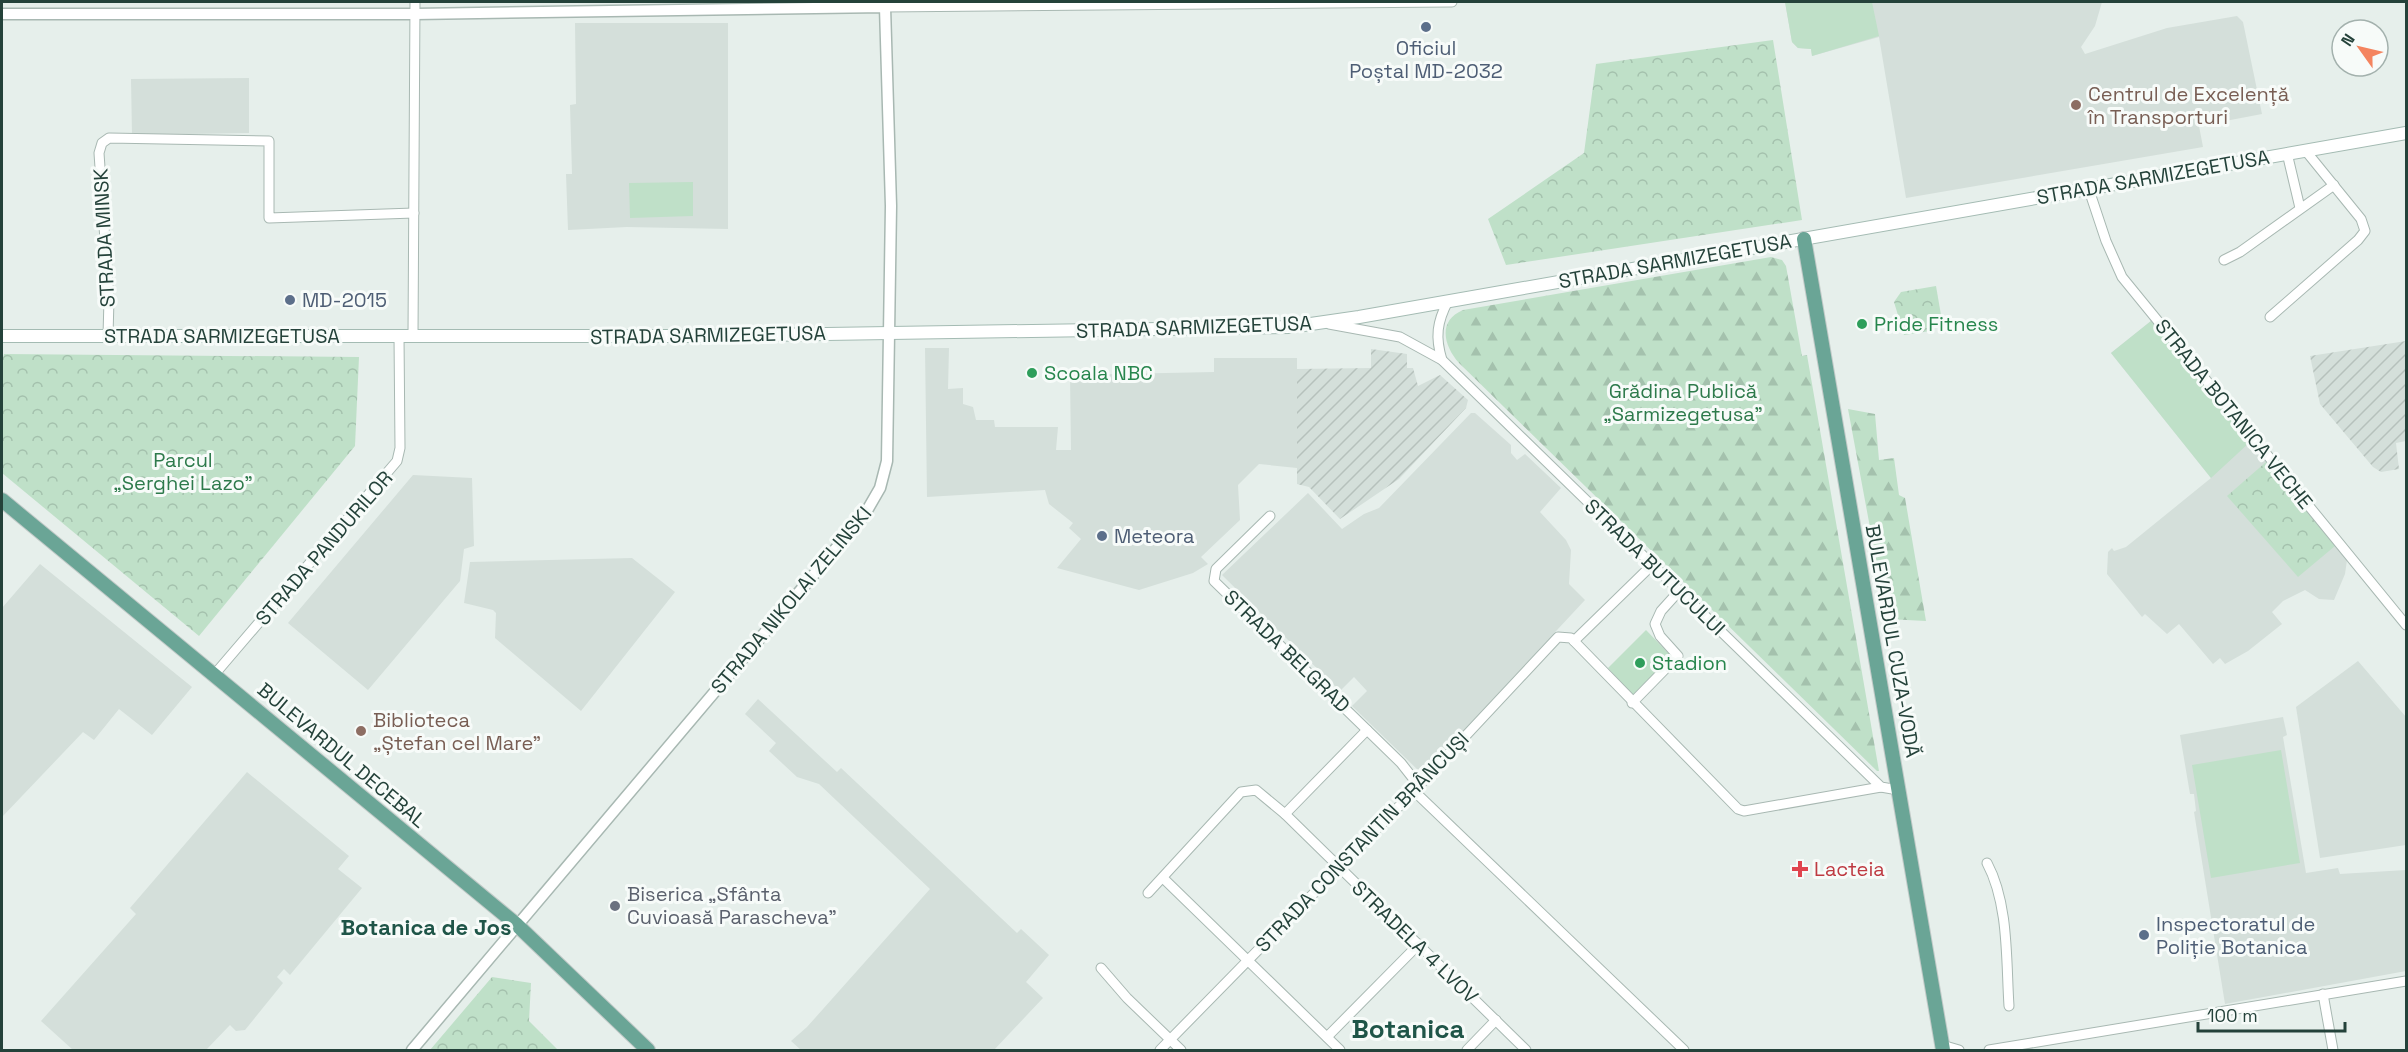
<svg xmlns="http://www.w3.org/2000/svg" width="2408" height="1052" viewBox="0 0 2408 1052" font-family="'Space Grotesk',sans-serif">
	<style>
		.built { fill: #d4dfda }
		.industrial { fill: url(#industrial-furrows) }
		.forest { fill: url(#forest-firs) }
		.park { fill: url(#park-crowns) }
		.pitch { fill: #bfe0c8 }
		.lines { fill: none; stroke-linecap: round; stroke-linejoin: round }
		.minor-casing { stroke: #a8b8b2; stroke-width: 11 }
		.tertiary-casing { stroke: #a8b8b2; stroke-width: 13 }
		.secondary-casing { stroke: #a4bbb3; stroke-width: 14 }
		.primary-casing { stroke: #c2cac8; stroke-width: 16 }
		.minor { stroke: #fff; stroke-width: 9 }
		.tertiary { stroke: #fff; stroke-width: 10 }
		.secondary { stroke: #fff; stroke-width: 12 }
		.primary { stroke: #6aa596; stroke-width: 14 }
		.service-dot { fill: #5c6f8a; stroke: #f7fbf9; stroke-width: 2 }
		.education-dot { fill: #8d6e63; stroke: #f7fbf9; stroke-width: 2 }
		.leisure-dot { fill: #2e9e5b; stroke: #f7fbf9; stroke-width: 2 }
		.health-dot { fill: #e0444e; stroke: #f7fbf9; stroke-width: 2 }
		.worship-dot { fill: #6b7280; stroke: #f7fbf9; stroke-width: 2 }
		.labels { text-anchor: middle; stroke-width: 6; stroke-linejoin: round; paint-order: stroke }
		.service-label { font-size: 20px; fill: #4e5e75; stroke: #f7fbf9; text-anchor: start }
		.education-label { font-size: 20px; fill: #785e54; stroke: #f7fbf9; text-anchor: start }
		.street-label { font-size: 20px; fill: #24423a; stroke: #f7fbf9 }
		.leisure-label { font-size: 20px; fill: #27864d; stroke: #f7fbf9; text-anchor: start }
		.park-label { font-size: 20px; fill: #2d7a4b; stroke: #f7fbf9 }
		.health-label { font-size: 20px; fill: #be3a42; stroke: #f7fbf9; text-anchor: start }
		.worship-label { font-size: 20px; fill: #5b616d; stroke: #f7fbf9; text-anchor: start }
		.quarter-label { font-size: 22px; font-weight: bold; fill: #1f5548; stroke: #f7fbf9 }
		.district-label { font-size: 26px; font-weight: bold; fill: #1f5548; stroke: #f7fbf9 }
	</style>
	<defs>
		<pattern id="industrial-furrows" width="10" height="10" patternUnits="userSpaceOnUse" patternTransform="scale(1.5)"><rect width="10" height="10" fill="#d4dfda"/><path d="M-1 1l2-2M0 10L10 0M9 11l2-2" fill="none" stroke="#b6c1bc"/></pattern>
		<pattern id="forest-firs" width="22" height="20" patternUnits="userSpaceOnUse" patternTransform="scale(1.5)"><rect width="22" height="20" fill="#bfe0c8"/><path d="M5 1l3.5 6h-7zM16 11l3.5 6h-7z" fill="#a4c1ad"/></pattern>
		<pattern id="park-crowns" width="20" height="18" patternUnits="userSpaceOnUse" patternTransform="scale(1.5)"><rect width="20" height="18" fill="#bfe0c8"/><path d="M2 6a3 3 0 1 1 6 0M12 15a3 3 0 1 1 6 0" fill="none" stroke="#a4c1ad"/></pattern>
	</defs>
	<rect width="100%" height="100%" fill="#e6efeb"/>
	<g class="built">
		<path d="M1785,2H2102L2095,26L2081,47L2085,54L2167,28L2237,16L2243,22L2262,114L2199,126L2203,147L1906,198L1879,37L1812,56L1811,49L1798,48L1792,42Z"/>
		<path d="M575,23H728V229L627,227L568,230L566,174H572L570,105L576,104Z"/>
		<path d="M249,78V133L132,135L131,79Z"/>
		<path d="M2151,321L2250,442L2252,448L2257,455L2260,453L2347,560L2345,574L2334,600L2319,599L2305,590L2283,601L2272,612L2282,624L2248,651L2225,664L2220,658L2213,664L2179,624L2167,634L2145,614L2142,617L2107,574L2108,552L2112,548L2114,551L2126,547L2211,478L2111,353Z"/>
		<path d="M925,348H949L948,389L963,388V404L973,407L976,420H994L995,427H1058L1056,450H1071L1070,375L1214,372V358H1297V468L1259,464L1238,485L1240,520L1201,557L1208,564L1193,573L1139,590L1057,568L1081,539L1069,528L1073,523L1049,504L1045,490L927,497Z"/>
		<path d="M1471,413H1475L1511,445V453L1517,460L1525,454L1561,488L1540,512L1566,540L1571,550L1569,584L1585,600L1466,728L1420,772L1352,706L1367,691L1354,677L1340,691L1222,575L1308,493L1342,529L1364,514L1379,508Z"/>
		<path d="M413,475L472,478L474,546L464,549L460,581L368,690L288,623Z"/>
		<path d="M632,558L675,592L581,711L495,638L496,613L493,610L464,603L470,562Z"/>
		<path d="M40,564L192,687L152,735L119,709L94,740L83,732L2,817V608Z"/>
		<path d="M2358,661L2406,717V845L2320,858L2296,707Z"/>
		<path d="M758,699L837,772L841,768L1017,933L1021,929L1049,955L1026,982L1043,998L994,1050H801L791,1041L807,1027L930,889L819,784L797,777L769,751L776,743L745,714Z"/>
		<path d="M2283,717L2287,735L2283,737L2306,873L2338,868L2340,874L2406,870V971L2225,1004L2194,812L2196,811L2194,794H2190L2180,735Z"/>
		<path d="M247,772L349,856L338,869L362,888L290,975L284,969L277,977L283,983L245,1030L236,1031L230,1025L206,1050H73L41,1021L136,914L130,908Z"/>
	</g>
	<g class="industrial">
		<path d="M2406,341V441L2396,443L2399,469L2381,472L2373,467L2320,404L2310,356Z"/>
		<path d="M1371,349L1407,354V368H1413L1418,386L1440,375L1468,400L1466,408L1399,479L1340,519L1309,487L1297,484V369L1371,368Z"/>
	</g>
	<g class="forest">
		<path d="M1771,257L1782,260L1786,266L1802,356L1807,355L1879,771H1877L1459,363C1444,346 1437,321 1463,310Z"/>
		<path d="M1848,409L1875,414L1879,460L1894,458L1899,495L1905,498L1926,621L1887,619Z"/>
	</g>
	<g class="park">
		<path d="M1773,40L1802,220L1506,265L1488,219L1584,153L1596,64Z"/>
		<path d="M1936,286L1941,315L1930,331L1904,335L1894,302L1901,292Z"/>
		<path d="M4,354L359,357L355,446L199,636L2,473V361Z"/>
		<path d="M2266,462L2335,546L2298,577L2227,496Z"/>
		<path d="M492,977L531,983L529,1021L558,1050H430Z"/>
	</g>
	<g class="pitch">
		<path d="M1785,2H1872L1879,36L1812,56L1811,49L1798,48L1792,42Z"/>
		<path d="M693,182V216L630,218L629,183Z"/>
		<path d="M2151,321L2250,442L2211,478L2111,353Z"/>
		<path d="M1646,630L1672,657L1633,696L1608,668Z"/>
		<path d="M2281,750L2300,863L2211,878L2192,765Z"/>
	</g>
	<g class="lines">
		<g class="minor-casing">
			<g id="minor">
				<path d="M885,2V7L1452,2"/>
				<path d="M2287,153L2300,208"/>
				<path d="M2088,187L2106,241L2122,277L2406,625"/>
				<path d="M2224,260L2240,252L2334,185"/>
				<path d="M2270,317L2358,240L2365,231L2361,219L2305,150"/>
				<path d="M1329,324L1400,337L1442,360L1881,787L1898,790"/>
				<path d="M108,336L109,299L99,153L102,143L109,138L269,141V218L414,213"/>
				<path d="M413,336L415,2"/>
				<path d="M1442,360C1435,337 1437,322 1448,301"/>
				<path d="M1270,516L1216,569L1214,581L1401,763L1419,786"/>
				<path d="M1574,641L1653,564"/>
				<path d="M214,675L397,461L400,448L399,336"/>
				<path d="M1632,703L1678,656L1660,636L1655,624L1661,611L1680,590"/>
				<path d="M1414,791L1684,1050"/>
				<path d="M1285,814L1367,730"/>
				<path d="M1987,863C2009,904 2006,961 2009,1006"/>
				<path d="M1163,878L1340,1050"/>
				<path d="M1148,893L1241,792L1256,790L1285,814L1526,1050"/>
				<path d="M1101,968L1127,998L1181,1050"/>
				<path d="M2323,994L2333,1050"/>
				<path d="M1327,1037L1419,944"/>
				<path d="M1942,1045L1959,1050"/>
				<path d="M1160,1050L1414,791L1558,637L1571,638L1738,809L1744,811L1881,787"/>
				<path d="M1467,1050L1496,1020"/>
				<path d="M1989,1050L2406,981"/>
			</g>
		</g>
		<g class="tertiary-casing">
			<path id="tertiary" d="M2,14H415L885,7L891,206L887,461L880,488L865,514L412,1050"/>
		</g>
		<g class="secondary-casing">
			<path id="secondary" d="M2,336H696L1290,327L1359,317L2406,133"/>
		</g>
		<g class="primary-casing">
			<g id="primary">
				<path d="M1804,239L1943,1050"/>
				<path d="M2,500L517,925L648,1050"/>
			</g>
		</g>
		<use href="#minor" class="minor"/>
		<use href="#tertiary" class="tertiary"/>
		<use href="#secondary" class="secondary"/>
		<use href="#primary" class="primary"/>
	</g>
	<g class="service-dot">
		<circle cx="1426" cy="27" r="6"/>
		<circle cx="290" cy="300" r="6"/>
		<circle cx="1102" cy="536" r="6"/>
		<circle cx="2144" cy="935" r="6"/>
	</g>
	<g class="education-dot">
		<circle cx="2076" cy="105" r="6"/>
		<circle cx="361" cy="731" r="6"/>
	</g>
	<g class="leisure-dot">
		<circle cx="1862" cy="324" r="6"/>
		<circle cx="1032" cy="373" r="6"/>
		<circle cx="1640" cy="663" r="6"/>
	</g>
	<path class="health-dot" d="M1797 860h6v6h6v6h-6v6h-6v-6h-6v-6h6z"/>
	<circle class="worship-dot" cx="615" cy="906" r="6"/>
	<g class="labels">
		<g class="service-label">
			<text x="1426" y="55" text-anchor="middle">Oficiul<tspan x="1426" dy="23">Poștal MD-2032</tspan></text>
			<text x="302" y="307">MD-2015</text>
			<text x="1114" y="543">Meteora</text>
			<text x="2156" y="931">Inspectoratul de<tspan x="2156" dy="23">Poliție Botanica</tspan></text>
		</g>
		<g class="education-label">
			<text x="2088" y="101">Centrul de Excelență<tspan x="2088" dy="23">în Transporturi</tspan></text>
			<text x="373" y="727">Biblioteca<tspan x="373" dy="23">„Ștefan cel Mare”</tspan></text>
		</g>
		<g class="street-label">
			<text transform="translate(2153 177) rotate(-10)" y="7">STRADA SARMIZEGETUSA</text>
			<text transform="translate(104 238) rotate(-93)" y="7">STRADA MINSK</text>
			<text transform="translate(1675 261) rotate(-10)" y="7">STRADA SARMIZEGETUSA</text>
			<text transform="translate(1194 327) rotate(-2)" y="7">STRADA SARMIZEGETUSA</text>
			<text transform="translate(708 335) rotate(-1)" y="7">STRADA SARMIZEGETUSA</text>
			<text x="222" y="343">STRADA SARMIZEGETUSA</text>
			<text transform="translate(2234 414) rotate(51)" y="7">STRADA BOTANICA VECHE</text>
			<text transform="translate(324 548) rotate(-49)" y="7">STRADA PANDURILOR</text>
			<text transform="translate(1655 567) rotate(44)" y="7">STRADA BUTUCULUI</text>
			<text transform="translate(791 600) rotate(-50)" y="7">STRADA NIKOLAI ZELINSKI</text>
			<text transform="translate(1893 641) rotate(80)" y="7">BULEVARDUL CUZA-VODĂ</text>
			<text transform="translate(1287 651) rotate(44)" y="7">STRADA BELGRAD</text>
			<text transform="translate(342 755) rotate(40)" y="7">BULEVARDUL DECEBAL</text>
			<text transform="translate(1362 842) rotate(-46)" y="7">STRADA CONSTANTIN BRÂNCUȘI</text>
			<text transform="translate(1415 942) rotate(44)" y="7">STRADELA 4 LVOV</text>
		</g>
		<g class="leisure-label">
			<text x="1874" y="331">Pride Fitness</text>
			<text x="1044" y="380">Scoala NBC</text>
			<text x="1652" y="670">Stadion</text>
		</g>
		<g class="park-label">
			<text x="1683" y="398">Grădina Publică<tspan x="1683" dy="23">„Sarmizegetusa”</tspan></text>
			<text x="183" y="467">Parcul<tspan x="183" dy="23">„Serghei Lazo”</tspan></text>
		</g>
		<g class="health-label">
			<text x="1814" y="876">Lacteia</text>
		</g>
		<g class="worship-label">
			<text x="627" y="901">Biserica „Sfânta<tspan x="627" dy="23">Cuvioasă Parascheva”</tspan></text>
		</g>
		<g class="quarter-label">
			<text x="426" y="935">Botanica de Jos</text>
		</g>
		<g class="district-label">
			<text x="1408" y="1038">Botanica</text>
		</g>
	</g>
	<rect width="2408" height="1052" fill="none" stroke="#24423a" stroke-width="6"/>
	<g transform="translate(2360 48) rotate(304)"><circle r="28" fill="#f7fbf9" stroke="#a3b1ad" stroke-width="1.5"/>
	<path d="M0-4.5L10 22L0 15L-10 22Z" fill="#f4845f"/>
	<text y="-9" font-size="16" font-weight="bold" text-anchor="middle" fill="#24423a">N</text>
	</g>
	<path d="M2198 1022v9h147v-9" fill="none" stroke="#24423a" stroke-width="3"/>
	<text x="2207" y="1022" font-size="18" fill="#24423a" stroke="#f7fbf9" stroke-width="4.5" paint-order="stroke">100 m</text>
</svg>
